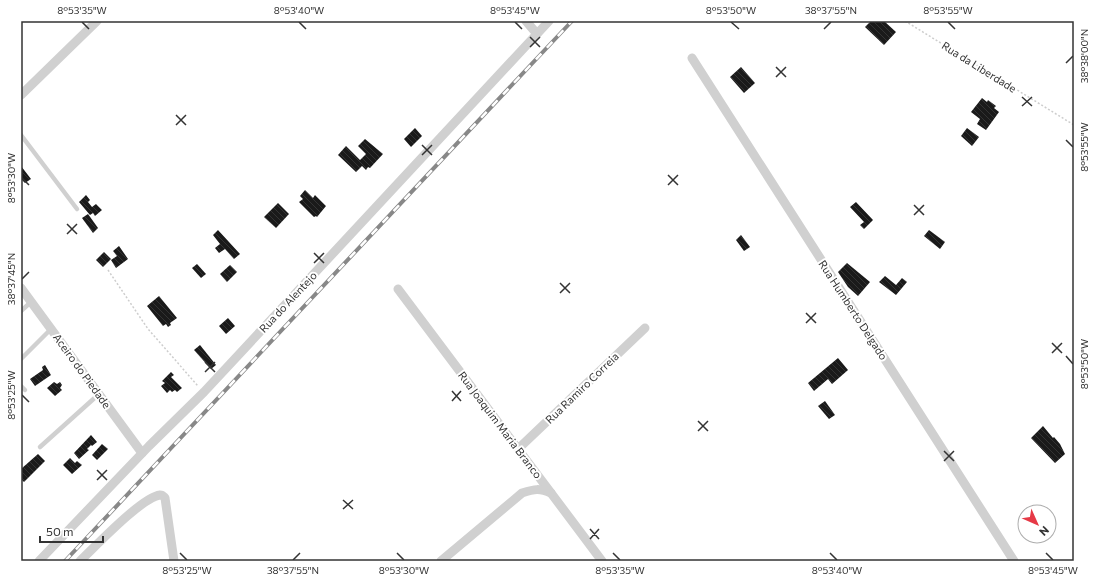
<svg xmlns="http://www.w3.org/2000/svg" width="1095" height="582" viewBox="0 0 1095 582" font-family="Commissioner,sans-serif">
	<style>
		.building { fill: url(#building-back-hatch) }
		.lines { fill: none; stroke-linecap: round; stroke-linejoin: round }
		.path { stroke: #cdcdcd; stroke-width: 1.5; stroke-dasharray: 2 2; stroke-linecap: butt }
		.service { stroke: #d0d0d0; stroke-width: 4.5 }
		.minor { stroke: #d0d0d0; stroke-width: 9 }
		.rail-casing { stroke: #888; stroke-width: 4 }
		.rail { stroke: #fff; stroke-width: 2.5; stroke-dasharray: 8; stroke-linecap: butt }
		.ticks { fill: none; stroke: #333; stroke-width: 1.5 }
		.labels { text-anchor: middle; stroke-width: 4; stroke-linejoin: round; paint-order: stroke }
		.street-label { font-size: 11px; fill: #333; stroke: #fff }
		.neatline { fill: none; stroke: #333; stroke-width: 1.5 }
		.ticks-label { font-size: 10px; text-anchor: middle; fill: #333 }
	</style>
	<defs>
		<pattern id="building-back-hatch" width="6" height="6" patternUnits="userSpaceOnUse"><rect width="6" height="6" fill="#1a1a1a"/><path d="M-1 5l2 2M0 0l6 6M5-1l2 2" fill="none" stroke="#333"/></pattern>
	</defs>
	<rect width="100%" height="100%" fill="#fff"/>
	<g class="building">
		<path d="M871,21H884L896,32L884,45L865,27Z"/>
		<path d="M741,67L755,83L744,93L730,77Z"/>
		<path d="M982,98L987,102L988,100L996,106L994,108L999,112L986,130L977,124L980,119L971,112Z"/>
		<path d="M415,128L422,136L411,147L404,139Z"/>
		<path d="M967,128L979,137L972,146L961,136Z"/>
		<path d="M365,139L383,154L370,168L368,167L366,170L362,166L356,172L338,155L346,146L360,160L366,154L358,146Z"/>
		<path d="M21,166L31,179L25,183L22,180L21,181Z"/>
		<path d="M305,190L313,198L315,195L326,206L317,217L316,216L314,217L299,202L303,199L300,196Z"/>
		<path d="M86,195L90,200L88,202L92,207L96,204L102,210L95,216L93,213L90,215L79,202Z"/>
		<path d="M856,202L873,220L864,229L860,225L864,222L850,207Z"/>
		<path d="M278,203L289,214L276,228L264,217Z"/>
		<path d="M88,214L98,228L93,233L82,218Z"/>
		<path d="M218,230L240,254L234,259L225,249L219,253L215,248L220,244L213,235Z"/>
		<path d="M929,230L945,242L940,249L924,236Z"/>
		<path d="M741,235L750,247L744,251L736,240Z"/>
		<path d="M119,246L128,259L116,268L111,260L117,256L113,251Z"/>
		<path d="M104,252L111,259L103,267L96,260Z"/>
		<path d="M847,263L870,282L858,296L848,287L838,272Z"/>
		<path d="M197,264L206,274L201,278L192,268Z"/>
		<path d="M230,265L237,272L227,282L220,274Z"/>
		<path d="M885,276L896,285L902,278L907,282L896,295L879,282Z"/>
		<path d="M159,296L177,318L170,323L171,325L168,327L166,324L163,326L147,306Z"/>
		<path d="M228,318L235,326L226,334L219,326Z"/>
		<path d="M200,345L216,365L211,369L194,350Z"/>
		<path d="M838,358L848,370L832,384L828,379L814,391L808,383Z"/>
		<path d="M45,365L51,375L35,386L30,379L43,370L42,367Z"/>
		<path d="M171,372L174,375L171,377L182,388L177,392L175,390L172,392L170,390L167,393L161,386L165,383L162,381Z"/>
		<path d="M54,382L57,384L60,382L62,385L60,388L62,390L55,396L47,388Z"/>
		<path d="M825,401L835,415L829,419L818,406Z"/>
		<path d="M1043,426L1053,438L1054,437L1060,444L1065,454L1055,463L1031,438Z"/>
		<path d="M91,435L97,442L92,446L91,445L87,449L89,450L79,459L74,453Z"/>
		<path d="M102,444L108,449L97,460L92,455Z"/>
		<path d="M38,454L45,461L24,482L21,479V469Z"/>
		<path d="M70,458L75,463L77,461L82,465L72,474L63,465Z"/>
	</g>
	<g class="lines">
		<g class="path">
			<path d="M905,21L1074,125"/>
			<path d="M108,270L148,329L198,386"/>
		</g>
		<g class="service">
			<path d="M21,135L77,209"/>
			<path d="M21,311L31,302"/>
			<path d="M21,359L51,329"/>
			<path d="M21,386L25,390"/>
			<path d="M40,447L99,394"/>
		</g>
		<g class="minor">
			<path d="M526,21L537,34"/>
			<path d="M692,58L1014,561"/>
			<path d="M21,95L97,21"/>
			<path d="M21,288L142,453"/>
			<path d="M398,289L602,561"/>
			<path d="M518,449L645,328"/>
			<path d="M39,561L149,446L204,392L549,21"/>
			<path d="M80,561C95,547 142,497 160,495C163,495 163,496 165,498L174,561"/>
			<path d="M441,561L522,493C535,489 539,488 551,493"/>
		</g>
		<g class="rail-casing">
			<path id="rail" d="M65,561L572,21"/>
		</g>
		<use href="#rail" class="rail"/>
	</g>
	<path class="ticks" d="M82,22L89,29M299,22L306,29M515,22L522,29M731,22L739,29M948,22L955,29M824,29L831,22M530,37L540,47M530,47L540,37M1066,63L1073,56M776,67L786,77M776,77L786,67M1022,97L1032,106M1022,106L1032,97M176,115L186,125M176,125L186,115M1066,140L1073,147M422,145L432,155M422,155L432,145M668,175L678,185M22,178L29,185M668,185L678,175M914,205L924,215M914,215L924,205M67,224L77,234M67,234L77,224M314,253L324,263M314,263L324,253M22,279L29,272M560,283L570,293M560,293L570,283M806,313L816,323M806,323L816,313M1052,343L1062,353M1052,353L1062,343M1066,356L1073,364M205,362L215,372M205,372L215,362M452,391L461,401M22,395L29,402M452,401L461,391M698,421L708,431M698,431L708,421M944,451L954,461M944,461L954,451M97,470L107,480M97,480L107,470M343,500L353,509M343,509L353,500M590,529L599,539M590,539L599,529M180,553L187,560M397,553L404,560M613,553L620,560M830,553L837,560M1046,553L1053,560M293,560L300,553"/>
	<g class="labels">
		<g class="street-label">
			<text transform="translate(979 67) rotate(32)" y="4">Rua da Liberdade</text>
			<text transform="translate(288 302) rotate(-47)" y="4">Rua do Alentejo</text>
			<text transform="translate(853 310) rotate(57)" y="4">Rua Humberto Delgado</text>
			<text transform="translate(82 371) rotate(54)" y="4">Aceiro do Piedade</text>
			<text transform="translate(582 388) rotate(-44)" y="4">Rua Ramiro Correia</text>
			<text transform="translate(500 425) rotate(53)" y="4">Rua Joaquim Maria Branco</text>
		</g>
	</g>
	<rect width="1095" height="582" fill="none" stroke="#ffffff" stroke-width="44"/>
	<g transform="translate(1037 524) rotate(135)"><circle r="19" fill="#ffffff" stroke="#adadad"/>
	<path d="M0-3L7 15L0 10L-7 15Z" fill="#e63946"/>
	<text y="-6" font-size="11" font-weight="bold" text-anchor="middle" fill="#333333">N</text>
	</g>
	<path d="M40 536v6h63v-6" fill="none" stroke="#333333" stroke-width="2"/>
	<text x="46" y="536" font-size="12" fill="#333333" stroke="#ffffff" stroke-width="3" paint-order="stroke">50 m</text>
	<rect x="22" y="22" width="1051" height="538" class="neatline"/>
	<g class="ticks-label">
		<text x="82" y="14">8°53'35"W</text>
		<text x="299" y="14">8°53'40"W</text>
		<text x="515" y="14">8°53'45"W</text>
		<text x="731" y="14">8°53'50"W</text>
		<text x="831" y="14">38°37'55"N</text>
		<text x="948" y="14">8°53'55"W</text>
		<text transform="translate(1084 56) rotate(-90)" y="4">38°38'00"N</text>
		<text transform="translate(1084 147) rotate(-90)" y="4">8°53'55"W</text>
		<text transform="translate(11 178) rotate(-90)" y="4">8°53'30"W</text>
		<text transform="translate(11 279) rotate(-90)" y="4">38°37'45"N</text>
		<text transform="translate(1084 364) rotate(-90)" y="4">8°53'50"W</text>
		<text transform="translate(11 395) rotate(-90)" y="4">8°53'25"W</text>
		<text x="187" y="574">8°53'25"W</text>
		<text x="293" y="574">38°37'55"N</text>
		<text x="404" y="574">8°53'30"W</text>
		<text x="620" y="574">8°53'35"W</text>
		<text x="837" y="574">8°53'40"W</text>
		<text x="1053" y="574">8°53'45"W</text>
	</g>
</svg>
